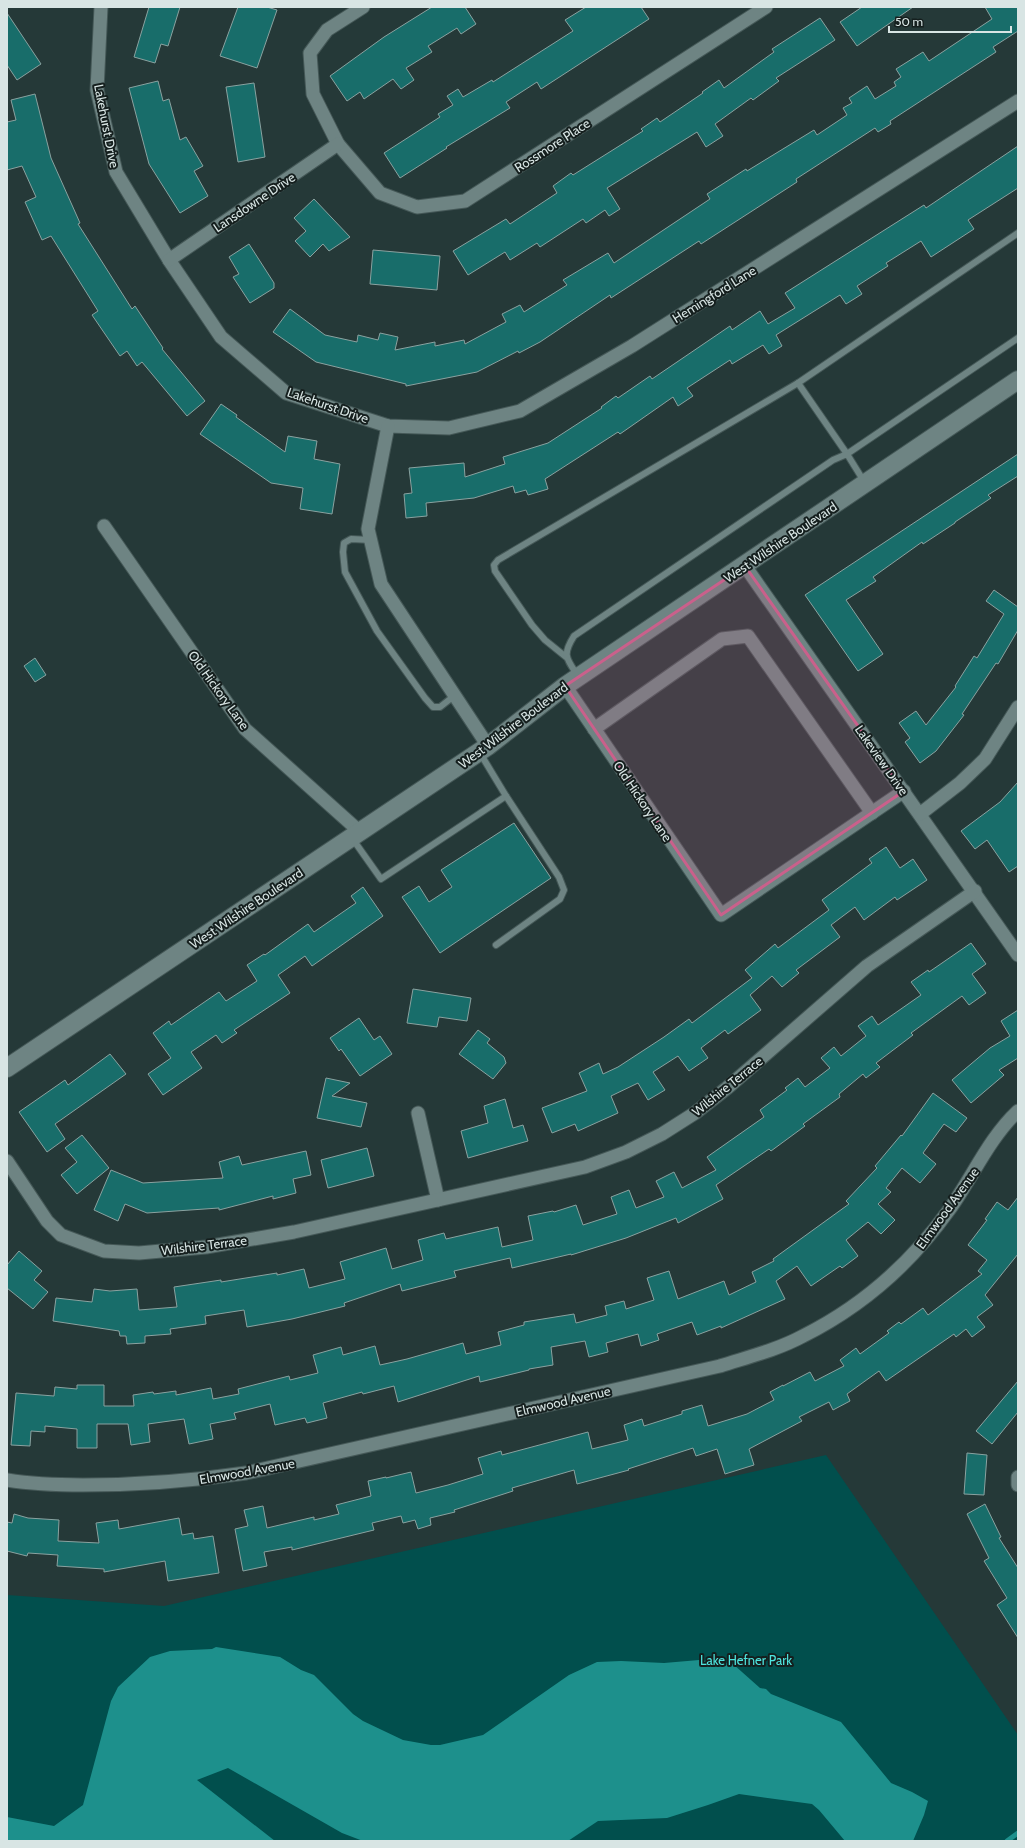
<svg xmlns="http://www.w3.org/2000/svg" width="1025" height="1848" viewBox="0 0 1025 1848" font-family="Cabin,sans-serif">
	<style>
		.green { fill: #014f4d }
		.water { fill: #1d908c }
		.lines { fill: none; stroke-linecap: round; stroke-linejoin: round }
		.stream { stroke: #1d908c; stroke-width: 5 }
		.building { fill: #186d6a; stroke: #8aa2a0 }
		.lane-casing { stroke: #455857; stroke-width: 8 }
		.street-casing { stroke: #455857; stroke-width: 15 }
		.secondary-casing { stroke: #455857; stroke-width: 20 }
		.lane { stroke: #6e8483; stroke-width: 6 }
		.street { stroke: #6e8483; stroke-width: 13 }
		.secondary { stroke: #6e8483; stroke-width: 18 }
		.marked { fill: #ca608b; fill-opacity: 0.2; stroke: #ca608b; stroke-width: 3; stroke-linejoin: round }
		.labels { text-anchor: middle; stroke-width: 4; stroke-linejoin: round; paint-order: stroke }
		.street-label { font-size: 13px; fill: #d8e5e4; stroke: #151f1e }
		.park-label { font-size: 13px; fill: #4ee5df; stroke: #151f1e }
	</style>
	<rect width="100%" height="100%" fill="#253938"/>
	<path class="green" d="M826,1455L1018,1735V1841H7V1595L164,1606Z"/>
	<path class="water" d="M216,1647L280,1657L301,1670L314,1675L353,1714L363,1721L403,1740L431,1745H440L483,1735L569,1675L597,1662L621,1661L664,1663L699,1660L733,1664L760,1688L766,1689L771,1694L841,1722L891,1783L912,1792L928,1801L924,1815L913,1841H845L819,1810L812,1804L739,1794L708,1805L667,1818L598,1821L568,1841H363L342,1833L228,1768L197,1780L275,1841H7V1817L54,1826L83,1805L111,1701L118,1687L150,1657L170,1651L212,1649Z"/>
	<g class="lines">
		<path class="stream" d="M1007,1841L1018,1833"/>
	</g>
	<g class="building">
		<path d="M149,7H180L168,46L161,44L155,63L134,57Z"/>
		<path d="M238,7H267L277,10L257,68L220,56Z"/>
		<path d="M432,7H465L476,24L461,34L457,28L428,46L432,52L406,68L414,80L401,89L393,79L364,99L360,92L347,101L330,76L384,37Z"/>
		<path d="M586,7H641L649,19L541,89L537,82L506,102L510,108L446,147L447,148L400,178L384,153L440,117L438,114L453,105L447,96L458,89L463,97L492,80L493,82L573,31L565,20Z"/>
		<path d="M862,7H913L857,46L840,22Z"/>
		<path d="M985,7H1018V31L993,47L996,52L890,121L891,124L878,132L875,128L796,179L797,182L701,244L699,241L611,298L610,295L540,342L519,353L518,351L477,372L406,386V384L316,362L273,332L290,309L325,335L357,342L358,335L378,340L380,333L398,337L395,350L435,342V346L464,340L465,344L506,322L502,314L520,305L524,312L567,285L563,280L608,253L614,263L710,199L707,194L746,169L747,171L814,130L817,135L847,115L843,108L852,103L849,98L867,86L875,99L896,86L894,82L901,77L896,69L923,52L929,61L992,19Z"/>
		<path d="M7,13L41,64L17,80L7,65Z"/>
		<path d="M820,18L835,40L776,78L779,81L753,100L751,98L715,124L723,136L706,147L697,132L607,188L620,209L609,216L605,210L586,223L583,219L540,247L537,243L510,260L505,252L468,275L453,251L506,219L510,224L557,193L553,186L571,173L573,175L643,131L641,129L657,118L660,122L703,93L702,92L719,80L724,88L774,52L772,49Z"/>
		<path d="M158,81L163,101L169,99L180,140L186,137L203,166L194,171L208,196L180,213L149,164L129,88Z"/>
		<path d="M254,83L265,157L238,162L226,87Z"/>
		<path d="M35,94L51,158L80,223L78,224L132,309L135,306L163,348L162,349L205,401L187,416L142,362L137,366L127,351L120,356L92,315L98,311L51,236L42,240L25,202L36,197L22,166L7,170V122L16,120L11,100Z"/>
		<path d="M1018,146V188L968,220L974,229L931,257L921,241L886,263L888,266L857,286L862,294L846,304L840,295L776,335L782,346L769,354L763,345L732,364L730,360L687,388L693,396L678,406L673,397L620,434L618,432L545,479L548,489L528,495L526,490L515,493L513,486L474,498L426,503L427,516L406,518L404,494L412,493L409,468L464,463L465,477L505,464L503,457L548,443L602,408L601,407L616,396L618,398L650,376L652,379L730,326L732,330L760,311L768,324L795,308L785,293L924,205L926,208Z"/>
		<path d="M314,199L350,237L329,251L323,244L310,257L295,241L306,231L294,218Z"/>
		<path d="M249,244L274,283V288L250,303L233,277L239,274L229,257Z"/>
		<path d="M373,250L440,256L437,290L370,284Z"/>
		<path d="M221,404L237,415L236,417L285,452L288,436L317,441L314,459L340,464L332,514L300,509L303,488L271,483L200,434Z"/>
		<path d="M1018,454V476L988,495L991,498L955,522V523L923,544L922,542L873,577L876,581L846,600L883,654L858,671L805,595Z"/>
		<path d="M994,590L1018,607V630L998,664L996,663L962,714L964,715L936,751L920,763L905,742L910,738L899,723L916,711L926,725L956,687L955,686L974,656L977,658L1004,614L986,601Z"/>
		<path d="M35,658L46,675L35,682L24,666Z"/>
		<path d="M1018,782V866L1009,872L987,840L975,849L961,831L1000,802Z"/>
		<path d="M514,823L551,878L440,953L402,897L419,886L429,902L452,887L441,870Z"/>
		<path d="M886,847L900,868L913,859L927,880L897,900L895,897L864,920L855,907L831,925L840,937L796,970L799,973L782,987L772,976L750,995L761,1010L728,1034L725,1030L701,1048L708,1058L689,1071L678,1056L653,1072L665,1090L648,1100L638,1083L611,1096L618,1113L578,1131L575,1124L552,1133L542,1108L587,1091L579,1073L599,1063L603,1074L618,1067L664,1037L689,1019L692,1023L752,978L745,970L775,944L778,948L829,910L822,900L872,863L869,859Z"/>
		<path d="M363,887L383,916L312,966L305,956L278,975L290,993L234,1030L237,1033L222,1043L216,1035L191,1052L202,1068L163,1095L148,1074L171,1058L153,1033L169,1021L171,1025L219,992L226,1001L257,981L247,965L264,954L265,955L308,924L314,932L356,903L351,896Z"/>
		<path d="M971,943L986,964L972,974L986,993L969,1005L962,996L911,1033L913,1035L876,1063L880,1067L866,1078L863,1074L839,1094L840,1097L803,1124L805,1126L771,1151L769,1149L716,1185L723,1199L678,1223L676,1218L626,1238L571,1255V1254L512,1268L510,1258L454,1271L456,1277L402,1291L400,1284L344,1303L345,1306L292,1319L247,1327L244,1310L205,1316L206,1324L170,1329L171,1334L145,1336V1343L127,1344L126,1336H120L119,1331L53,1321L56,1298L92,1302L94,1289L110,1291L137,1289L139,1310L177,1307L174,1287L221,1280V1282L277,1273V1275L304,1269L309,1288L345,1279L340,1262L386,1248L392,1269L423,1260L418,1240L444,1233L446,1239L498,1227L502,1247L533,1240L528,1216L553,1211L554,1212L576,1205L583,1225L617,1214L611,1197L629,1190L636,1208L664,1197L656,1181L674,1172L682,1188L716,1170L707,1157L764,1117L760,1110L787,1090L785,1088L798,1078L805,1087L830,1068L821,1058L834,1047L841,1056L866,1036L858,1026L872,1016L878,1025L921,995L911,982L928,970L929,972Z"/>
		<path d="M413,989L471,998L467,1021L439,1017L437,1027L407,1023Z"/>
		<path d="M1018,1010V1058L999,1070L1004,1075L971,1103L952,1080L990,1048L1010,1036L1001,1021Z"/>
		<path d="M359,1018L374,1040L380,1036L392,1054L360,1076L341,1049L339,1051L330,1038Z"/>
		<path d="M478,1030L490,1039L487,1043L504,1057L506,1063L493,1079L459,1054Z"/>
		<path d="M110,1054L126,1074L55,1124L65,1139L47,1152L19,1112L65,1080L68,1085Z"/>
		<path d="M326,1078L350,1083L332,1096L367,1103L361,1127L317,1118Z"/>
		<path d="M933,1093L967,1118L956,1132L944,1124L923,1153L936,1164L920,1183L902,1168L886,1188L891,1192L878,1204L895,1220L881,1234L868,1222L846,1240L858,1256L842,1268L840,1266L811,1286L797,1266L776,1281L785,1299L721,1328V1326L697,1335L692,1322L657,1334L659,1340L641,1346L638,1334L606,1343L608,1352L589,1357L585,1341L551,1347L553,1365L529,1369V1370L480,1382L479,1376L398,1402L394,1386L363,1394L362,1392L323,1403L327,1418L307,1423L305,1418L275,1425L270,1404L234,1413L236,1419L210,1424L213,1439L189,1444L184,1419L148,1424L150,1442L131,1445L128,1424H97V1448H77V1429L45,1426V1432L31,1431L30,1446L11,1445L16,1393L54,1396L55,1387L77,1389V1385H104V1406H134L133,1395L153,1392L154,1394L176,1391V1395L211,1388L213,1399L239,1394L238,1389L289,1376L290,1380L318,1373L313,1355L341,1347L343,1355L375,1346L380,1365L407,1359L463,1343L466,1354L501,1345L498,1332L524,1325V1322L574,1314L576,1323L607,1315L605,1306L624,1301L626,1309L654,1300L647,1278L669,1271L678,1299L724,1281L729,1295L756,1282L752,1272L774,1261L773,1259L849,1204L846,1201L877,1168L875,1166L901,1135L902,1136Z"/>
		<path d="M505,1099L513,1128L523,1125L528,1141L468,1158L461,1131L488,1123L484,1106Z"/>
		<path d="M82,1135L109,1168L77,1194L61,1175L77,1162L65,1148Z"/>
		<path d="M367,1148L374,1176L328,1188L321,1160Z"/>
		<path d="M306,1151L311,1175L293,1179L296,1193L273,1199V1196L219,1210V1208L147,1213L125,1204L118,1221L94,1210L111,1170L143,1183L223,1178L219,1162L239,1156L242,1165Z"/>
		<path d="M1018,1197V1254L985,1295L993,1305L977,1317L985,1327L972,1337L966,1329L956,1337L954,1334L886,1381L879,1371L847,1394L850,1401L833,1410L829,1402L799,1417L802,1421L749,1449L754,1465L725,1474L717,1449L696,1456L693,1448L628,1469L629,1470L577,1484L574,1470L512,1488L513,1491L454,1510L455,1512L430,1518L431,1525L418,1529L415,1520L403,1523L401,1516L372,1523L374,1530L292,1550V1547L264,1552L267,1566L243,1571L235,1529L248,1526L244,1510L263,1506L267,1528L314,1517V1520L339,1514L336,1505L371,1496L368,1481L386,1477V1478L411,1472L416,1493L448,1485L483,1474L478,1458L501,1451L502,1455L588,1432L592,1449L628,1440L624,1425L642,1419L644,1426L682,1414V1411L702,1405L708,1426L747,1414L774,1400L770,1392L783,1385V1386L810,1372L815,1381L844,1366L840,1360L856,1348L860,1354L889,1333L887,1331L899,1322L901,1324L923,1308L928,1315L982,1274L978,1271L987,1260L968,1245L987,1220L985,1219L997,1202L1008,1210Z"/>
		<path d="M19,1251L42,1271L34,1280L48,1292L33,1309L7,1288V1265Z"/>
		<path d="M1018,1381V1412L992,1444L976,1431Z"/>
		<path d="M967,1453L987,1455L984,1495L964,1494Z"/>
		<path d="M985,1504L1001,1537L999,1538L1018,1568V1638L997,1605L1007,1598L984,1561L989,1558L967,1514Z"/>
		<path d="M14,1514L28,1518L59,1520L58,1541L99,1543L96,1523L118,1520L119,1529L179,1518L182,1535L193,1533L194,1539L213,1536L219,1573L168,1581L165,1561L104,1572V1569L57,1566L58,1555L28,1553L27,1556L7,1551V1522L12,1523Z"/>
	</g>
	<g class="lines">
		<g class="lane-casing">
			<g id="lane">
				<path d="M798,383L847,454L1018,338"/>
				<path d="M371,540L351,539L344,543L343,552L345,572L377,631L425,698L433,707H440L454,696"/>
				<path d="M566,657L545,640L532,625L495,571L494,565L498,560L798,383L1018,233"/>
				<path d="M578,676C566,658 562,655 574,636L833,460L847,454L865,483"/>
				<path d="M352,838L381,879L506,796L480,753"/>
				<path d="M496,945L560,899L564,890L559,877L506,796"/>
			</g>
		</g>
		<g class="street-casing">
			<g id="street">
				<path d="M101,7L97,90L116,172L169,260L221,337L286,393L388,426L449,428L520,411L632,346L1018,101"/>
				<path d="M363,7L327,30L310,53L313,94L338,144L380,193L417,207L465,201L766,7"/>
				<path d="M169,260L338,144"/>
				<path d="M388,426L368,529L381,584L488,746"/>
				<path d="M104,526L245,729L359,831"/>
				<path d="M745,566L1018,955"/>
				<path d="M565,686L721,915L904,791"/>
				<path d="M594,729L722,639L748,636L872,813"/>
				<path d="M920,814L960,783L985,759L1018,707"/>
				<path d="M418,1113L438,1200"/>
				<path d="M7,1161L47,1221L61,1235L104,1251L139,1253L206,1247L294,1232L585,1167L626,1152L662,1134L695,1113L727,1088L867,966L975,891"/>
				<path d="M1018,1477V1485"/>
				<path d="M7,1480C32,1484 57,1485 83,1485C138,1485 191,1481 246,1473L720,1366C748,1357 777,1350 803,1336C861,1307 911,1263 949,1210C972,1178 989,1138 1018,1111"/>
			</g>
		</g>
		<g class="secondary-casing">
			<path id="secondary" d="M7,1068L488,746L565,686L1018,380"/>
		</g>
		<use href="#lane" class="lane"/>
		<use href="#street" class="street"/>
		<use href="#secondary" class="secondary"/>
	</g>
	<path class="marked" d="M745,566L904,791L721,915L565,686Z"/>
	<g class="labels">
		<g class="street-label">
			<text transform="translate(107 126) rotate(79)" y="5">Lakehurst Drive</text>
			<text transform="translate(552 145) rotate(-33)" y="5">Rossmore Place</text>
			<text transform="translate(254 202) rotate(-34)" y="5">Lansdowne Drive</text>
			<text transform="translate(714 294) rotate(-32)" y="5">Hemingford Lane</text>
			<text transform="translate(328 405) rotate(19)" y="5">Lakehurst Drive</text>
			<text transform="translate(780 542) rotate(-34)" y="5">West Wilshire Boulevard</text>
			<text transform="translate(219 690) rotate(54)" y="5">Old Hickory Lane</text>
			<text transform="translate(513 725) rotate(-37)" y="5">West Wilshire Boulevard</text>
			<text transform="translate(882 760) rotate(55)" y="5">Lakeview Drive</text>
			<text transform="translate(643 801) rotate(56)" y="5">Old Hickory Lane</text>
			<text transform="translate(246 908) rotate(-34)" y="5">West Wilshire Boulevard</text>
			<text transform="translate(727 1086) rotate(-39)" y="5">Wilshire Terrace</text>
			<text transform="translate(947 1208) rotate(-54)" y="5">Elmwood Avenue</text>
			<text transform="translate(204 1245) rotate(-7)" y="5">Wilshire Terrace</text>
			<text transform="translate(563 1401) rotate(-13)" y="5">Elmwood Avenue</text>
			<text transform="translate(247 1471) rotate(-10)" y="5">Elmwood Avenue</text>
		</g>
		<g class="park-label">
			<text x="746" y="1665">Lake Hefner Park</text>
		</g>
	</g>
	<rect width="1025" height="1848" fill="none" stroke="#d8e5e4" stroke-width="16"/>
	<path d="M889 26v6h122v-6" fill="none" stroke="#d8e5e4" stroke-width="2"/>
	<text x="895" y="26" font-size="12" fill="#d8e5e4" stroke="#151f1e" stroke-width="3" paint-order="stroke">50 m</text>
</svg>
